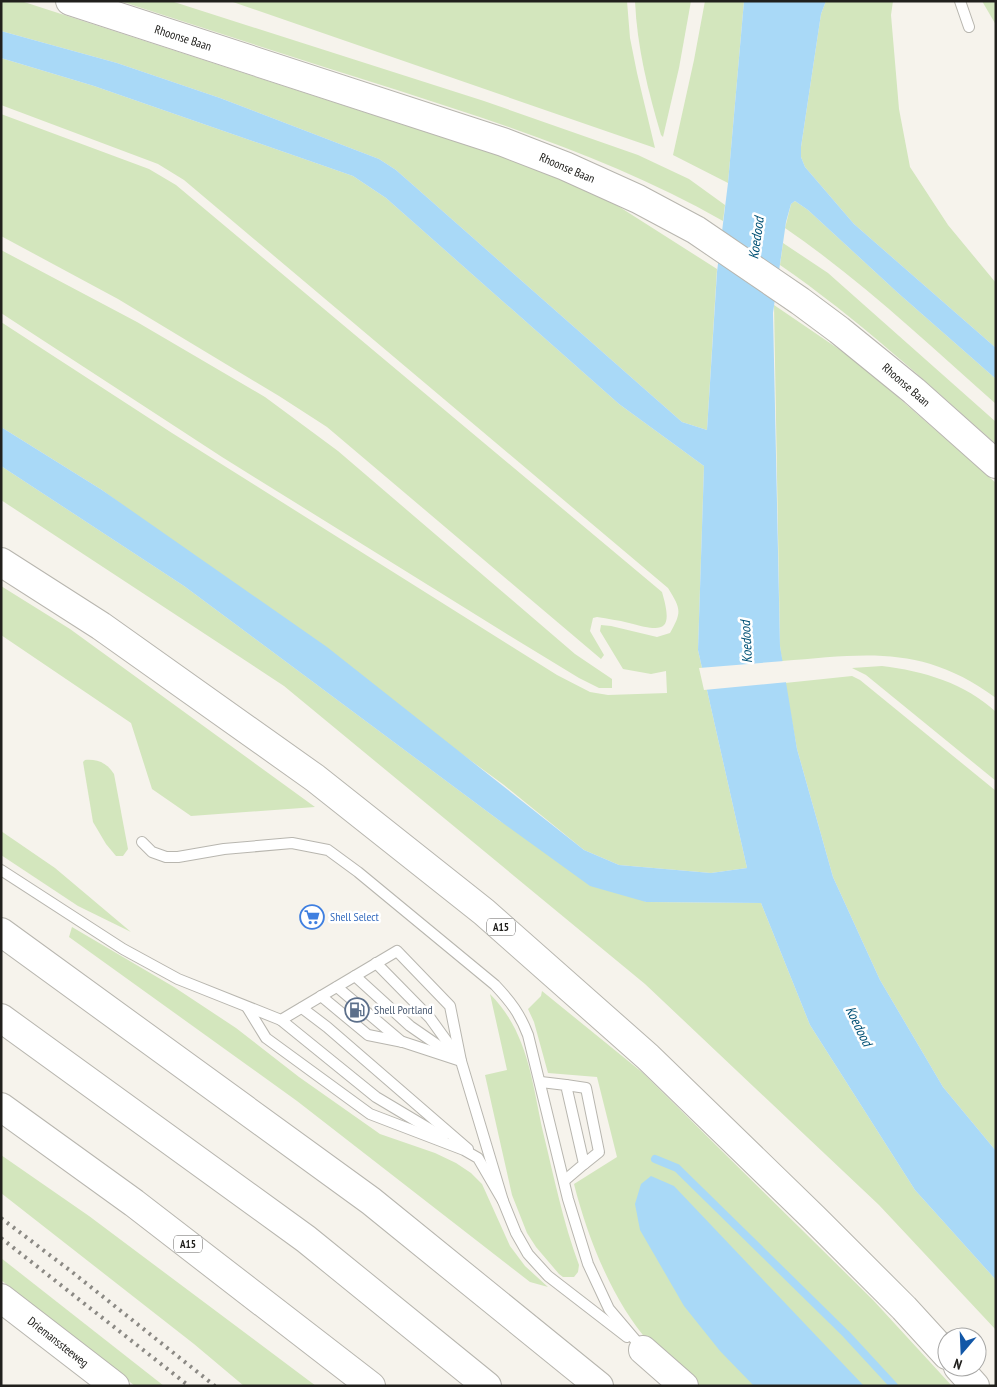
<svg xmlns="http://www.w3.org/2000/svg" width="997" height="1387" viewBox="0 0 997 1387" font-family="'PT Sans Narrow',sans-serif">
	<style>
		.green { fill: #d3e6bd }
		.water { fill: #a9d9f7 }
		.pier { fill: #f6f3ec }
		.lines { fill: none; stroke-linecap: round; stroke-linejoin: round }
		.stream { stroke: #a9d9f7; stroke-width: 8 }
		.lane-casing { stroke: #b8b6af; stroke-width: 12 }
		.secondary-casing { stroke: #b8b6af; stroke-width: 30 }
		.highway-casing { stroke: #b8b6af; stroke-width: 30 }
		.lane { stroke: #fff; stroke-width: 10 }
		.secondary { stroke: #fff; stroke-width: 28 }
		.highway { stroke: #fff; stroke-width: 28 }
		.rail { stroke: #8b8984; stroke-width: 4; stroke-dasharray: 2.5 5; stroke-linecap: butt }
		.labels { text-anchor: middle; stroke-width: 5; stroke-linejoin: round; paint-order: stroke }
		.shield { fill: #fff; stroke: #646361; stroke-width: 1 }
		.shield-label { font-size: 11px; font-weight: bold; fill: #21201d }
		.street-label { font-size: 12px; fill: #21201d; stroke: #fff }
		.shop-label { font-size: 12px; fill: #366cbe; stroke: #fff; text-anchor: start }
		.service-label { font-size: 12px; fill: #4e5e75; stroke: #fff; text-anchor: start }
		.water-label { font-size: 14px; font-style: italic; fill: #005175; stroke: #fff }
	</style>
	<rect width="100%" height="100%" fill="#f6f3ec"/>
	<g class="green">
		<path d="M1,1H21L497,155L571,181L607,199L717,269L707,430L682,422L396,170L379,159L220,98L117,63L1,31Z"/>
		<path d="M120,1H171L484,101L638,155L689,179L725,205L723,221C621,163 509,126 397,90C305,61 212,31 120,1Z"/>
		<path d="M230,1H627L630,38L637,73L655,148Z"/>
		<path d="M635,1H691L679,68L663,137L661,135C648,91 637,47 635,1Z"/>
		<path d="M705,1H744L728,183L673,155L694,60Z"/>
		<path d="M826,1H893L891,15L899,109L910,167L948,225L996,283V348L854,224L805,167L801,157V147L821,14Z"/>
		<path d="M982,1H996V25Z"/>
		<path d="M1,58L94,86L353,176L386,198L619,404L704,466L698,650L747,868L711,873L619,865L584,850L504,785L102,490L1,427V322L172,433L557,675L590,692L608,695L667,693L666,671L651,674L623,669L600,631L601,625L611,626L657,637L670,633C682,612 681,609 668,588L184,180L158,164L1,105Z"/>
		<path d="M1,114L149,169L176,185L662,592C674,633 663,632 629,623C618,620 608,619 597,617L593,618L590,631L604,655L601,659L327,427L279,396L118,299L1,236Z"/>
		<path d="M795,201L808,210L898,293L996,379V404C927,343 861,280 785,228L791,204Z"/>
		<path d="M783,243L828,273L996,422V444C926,382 857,318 780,265Z"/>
		<path d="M1,250L137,322L265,397L338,451L575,654L612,679V688H599L579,678L502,631L222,457L1,313Z"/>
		<path d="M774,305L846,354L876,378L996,483V698C923,644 866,654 782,661L780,646Z"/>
		<path d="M1,466L184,586L500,821L646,902L761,903L810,1025L915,1190L996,1280V1330L879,1205L645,984L284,686L1,500Z"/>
		<path d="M1,586L70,629L315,807L191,816L152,789L131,723L1,635Z"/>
		<path d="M882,666C923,671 965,683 996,712V781L866,675L852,668Z"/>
		<path d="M852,676L860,680L996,791V1151L943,1087L880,980L833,877L797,749L785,683Z"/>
		<path d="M85,760C98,759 107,763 114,774L128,849L123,856H116L106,844L93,822L83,762Z"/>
		<path d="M1,831L55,868L131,932L78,906L1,855Z"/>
		<path d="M72,927L174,987L236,1028L299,1077L380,1134L435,1153L456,1163L471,1173L482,1184L510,1246L525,1266L548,1287L530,1282L297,1101L69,937Z"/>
		<path d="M542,991L643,1073L873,1300L952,1386H694C679,1372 663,1358 650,1343C613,1303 587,1236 574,1184L617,1157L597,1077L548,1073L534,1022L528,1009L541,996Z"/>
		<path d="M490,994C528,1032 532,1082 543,1132C554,1177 563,1222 579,1265L578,1272L574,1277H563L559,1274L536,1247L527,1233L512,1195L485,1075L507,1070Z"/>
		<path d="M1,1155L89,1216L316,1386H244L194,1344L1,1193Z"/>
		<path d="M1,1258L164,1386H135L1,1280Z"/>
	</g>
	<g class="water">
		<path d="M744,1H826L821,14L801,147V157L805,167L854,224L996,348V379L898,293L808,210L795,201L791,204L786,222L773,313L780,646L797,749L833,877L880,980L943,1087L996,1151V1280L915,1190L810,1025L761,903L646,902L590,886L500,821L184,586L1,466V427L102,490L327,647L584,850L619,865L711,873L747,868L698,650L704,466L619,404L386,198L353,176L94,86L1,58V31L117,63L220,98L379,159L396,170L682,422L707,430L717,272L728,183Z"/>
		<path d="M651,1176L674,1186L864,1386H754L720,1351L684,1306L640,1230L635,1204L641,1184Z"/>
	</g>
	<path class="pier" d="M784,661L788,682L704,690L699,668Z"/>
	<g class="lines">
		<path class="stream" d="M655,1159L677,1168L846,1334L894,1386"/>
		<g class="lane-casing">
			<g id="lane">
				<path d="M960,1L969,27"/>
				<path d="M142,842L152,852L166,857H178L224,849L292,843L328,850L358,872L495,985C511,1002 520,1014 528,1035L568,1199L588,1264L609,1309L643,1349"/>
				<path d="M1,870L123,949L178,979L281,1020L397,951L450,1006L461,1061L503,1201"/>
				<path d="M376,963L430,1018L456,1054"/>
				<path d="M355,976L410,1026L452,1055"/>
				<path d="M337,987L402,1042"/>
				<path d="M321,996L368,1035L403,1042L461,1061"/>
				<path d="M247,1007L266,1038L370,1114L464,1150L478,1158L503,1201L516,1233L528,1254L548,1276L627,1337"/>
				<path d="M302,1008L327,1027L468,1149"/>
				<path d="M281,1020L376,1097L443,1137"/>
				<path d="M541,1082L566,1085L584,1164L564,1181"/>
				<path d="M566,1085L586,1088L599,1152L584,1164"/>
			</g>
		</g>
		<g class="secondary-casing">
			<g id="secondary">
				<path d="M70,1L503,142L565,166L638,199L696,230L800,301L839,330L914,391L996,464"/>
				<path d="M1,1298L115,1386"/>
			</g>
		</g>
		<g class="highway-casing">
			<g id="highway">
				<path d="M1,562L101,626L315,778L484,912L648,1057L814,1218L904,1308L947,1355"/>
				<path d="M1,932L371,1201L599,1386"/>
				<path d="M1,1018L306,1239L487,1386"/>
				<path d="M1,1107L134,1203L371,1386"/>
				<path d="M643,1350L684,1386"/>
				<path d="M958,1367L975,1386"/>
			</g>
		</g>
		<use href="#lane" class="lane"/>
		<use href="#secondary" class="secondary"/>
		<use href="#highway" class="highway"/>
		<g class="rail">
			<path d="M1,1218L72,1272L215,1386"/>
			<path d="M1,1238L189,1386"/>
		</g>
	</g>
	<defs>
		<g id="supermarket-ring" transform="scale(1.25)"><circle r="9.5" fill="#fff" stroke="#3f7fe0" stroke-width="1.5"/><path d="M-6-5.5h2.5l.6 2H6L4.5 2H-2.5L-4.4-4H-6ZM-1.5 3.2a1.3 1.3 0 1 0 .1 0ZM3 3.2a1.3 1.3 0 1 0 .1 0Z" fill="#3f7fe0"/></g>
		<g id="fuel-ring" transform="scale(1.25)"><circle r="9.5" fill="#fff" stroke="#5c6f8a" stroke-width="1.5"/><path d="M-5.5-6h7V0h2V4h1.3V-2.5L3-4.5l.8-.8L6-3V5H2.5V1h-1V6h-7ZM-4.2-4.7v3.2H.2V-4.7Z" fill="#5c6f8a"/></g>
	</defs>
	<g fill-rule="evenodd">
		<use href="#supermarket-ring" x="312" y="917"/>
		<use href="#fuel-ring" x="357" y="1010"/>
	</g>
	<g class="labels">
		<g class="shield">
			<rect x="487" y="918.5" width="28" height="17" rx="4"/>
			<rect x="174" y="1235.5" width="28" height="17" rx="4"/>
		</g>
		<g class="shield-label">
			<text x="501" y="931">A15</text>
			<text x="188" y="1248">A15</text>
		</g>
		<g class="street-label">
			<text transform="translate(183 38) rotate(18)" y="4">Rhoonse Baan</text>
			<text transform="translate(567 168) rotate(23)" y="4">Rhoonse Baan</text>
			<text transform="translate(906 385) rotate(41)" y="4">Rhoonse Baan</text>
			<text transform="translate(58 1342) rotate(38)" y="4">Driemanssteeweg</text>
		</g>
		<g class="shop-label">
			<text x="330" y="921">Shell Select</text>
		</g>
		<g class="service-label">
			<text x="374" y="1014">Shell Portland</text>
		</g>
		<g class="water-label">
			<text transform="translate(756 238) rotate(-82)" y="5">Koedood</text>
			<text transform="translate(746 642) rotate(-93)" y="5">Koedood</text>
			<text transform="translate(859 1026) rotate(64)" y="5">Koedood</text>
		</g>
	</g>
	<rect width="997" height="1387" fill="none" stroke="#21201d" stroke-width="5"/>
	<g transform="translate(962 1352) rotate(199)"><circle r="24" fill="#ffffff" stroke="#a6a6a5"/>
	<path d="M0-4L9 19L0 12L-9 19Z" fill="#1257a7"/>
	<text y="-8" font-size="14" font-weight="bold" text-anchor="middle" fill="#21201d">N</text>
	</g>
</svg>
